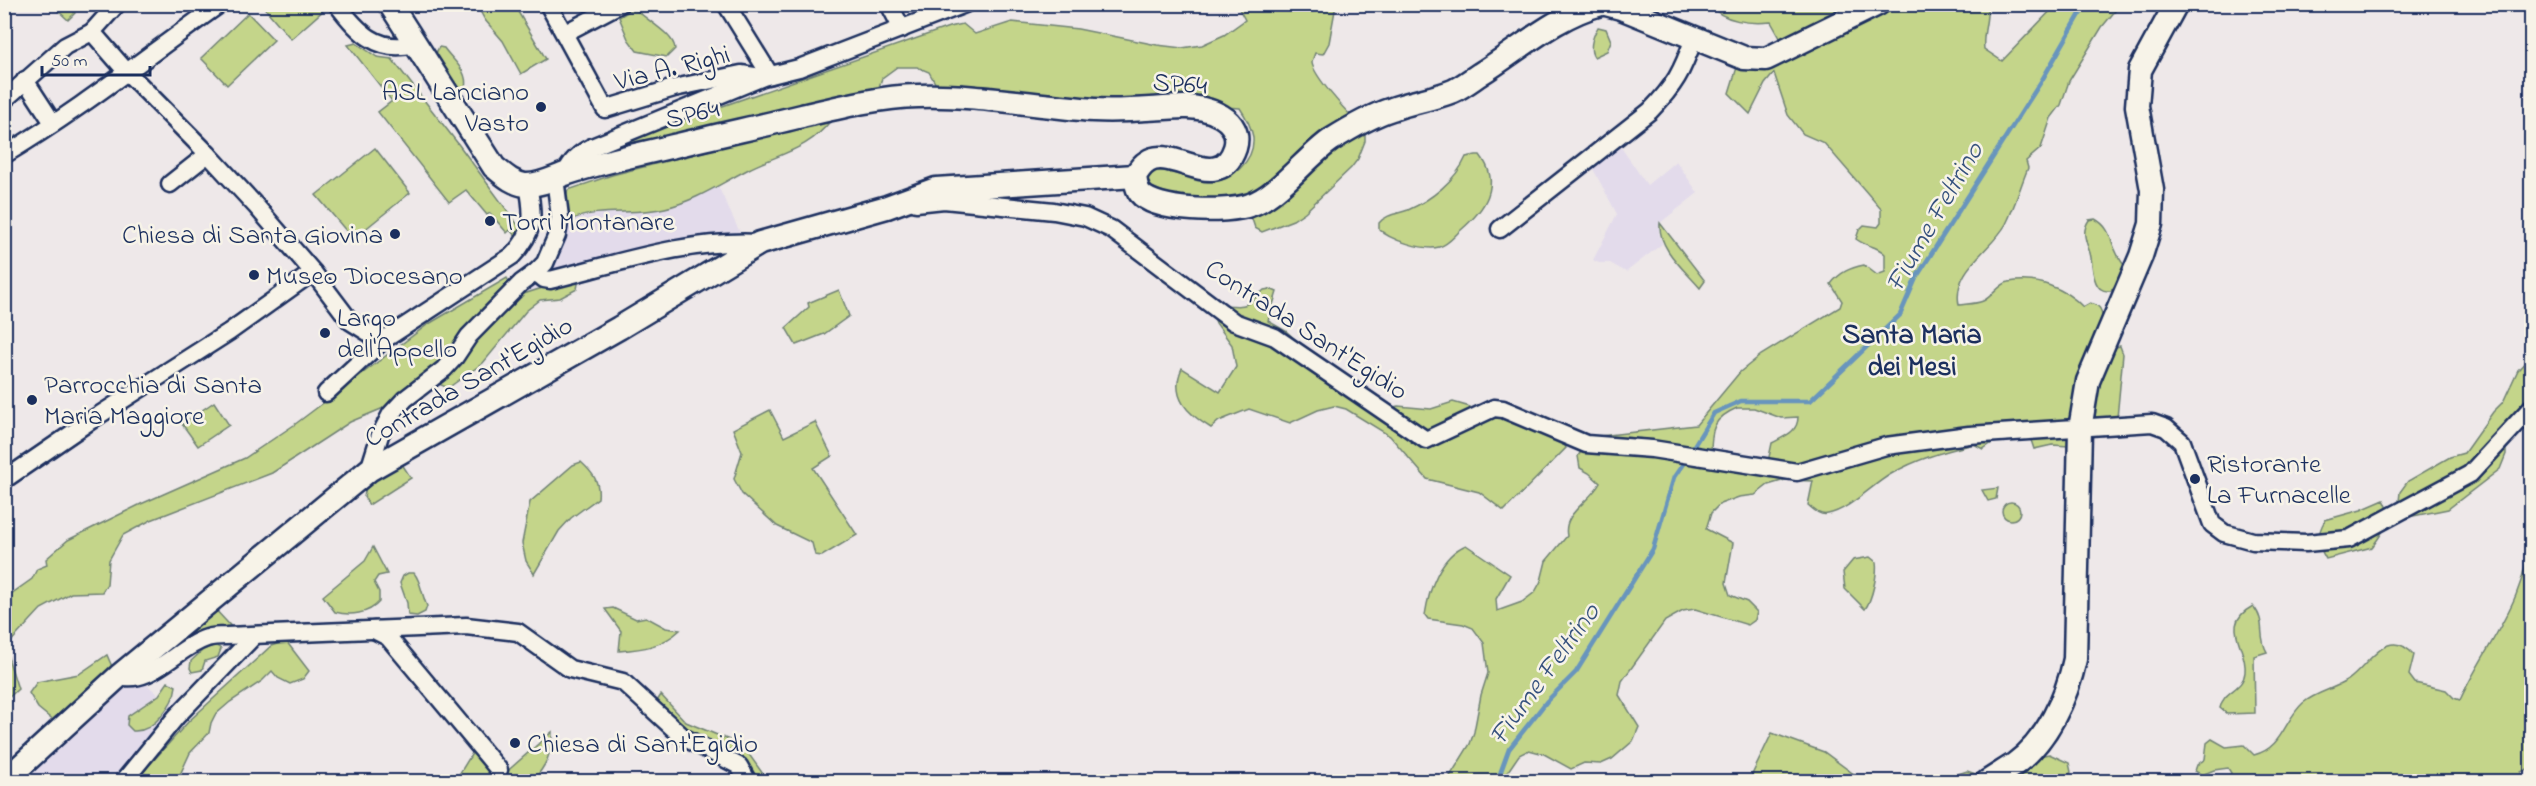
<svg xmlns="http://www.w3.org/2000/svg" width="2536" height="786" viewBox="0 0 2536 786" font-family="'Indie Flower',sans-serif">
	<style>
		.built { fill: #e3dbeb }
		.green { fill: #c4d58a; stroke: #708274; stroke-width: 1.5; fill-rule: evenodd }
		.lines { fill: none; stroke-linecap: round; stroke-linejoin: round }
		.stream { stroke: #6895bd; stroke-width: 4.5 }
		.street-casing { stroke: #1b2f5e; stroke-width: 21 }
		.secondary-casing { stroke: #1b2f5e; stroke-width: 27 }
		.street { stroke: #f7f3e8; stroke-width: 16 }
		.secondary { stroke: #f7f3e8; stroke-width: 22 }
		.poi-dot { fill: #1b2f5e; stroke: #f7f3e8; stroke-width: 2 }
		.labels { text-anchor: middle; stroke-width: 5; stroke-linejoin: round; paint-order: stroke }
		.street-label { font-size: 27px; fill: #1b2f5e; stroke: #f7f3e8 }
		.poi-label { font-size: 27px; fill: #1b2f5e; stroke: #f7f3e8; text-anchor: start }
		.water-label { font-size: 28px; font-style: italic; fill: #35517e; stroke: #f7f3e8 }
		.neighbourhood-label { font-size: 28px; font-weight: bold; fill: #1b2f5e; stroke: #f7f3e8 }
	</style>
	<rect width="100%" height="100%" fill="#eee8e9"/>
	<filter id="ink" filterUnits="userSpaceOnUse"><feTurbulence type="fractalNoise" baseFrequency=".0167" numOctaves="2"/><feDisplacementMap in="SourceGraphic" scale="12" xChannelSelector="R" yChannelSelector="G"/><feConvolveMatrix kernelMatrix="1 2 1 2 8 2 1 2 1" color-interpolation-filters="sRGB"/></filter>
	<g filter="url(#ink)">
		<g class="built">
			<path d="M1618,143L1647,185L1676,161L1698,193L1660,223L1659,232L1662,244L1626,272L1610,263H1599L1593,260L1617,214L1592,167Z"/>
			<path d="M718,186L743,239L574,278L517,296L568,215L570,220L598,212L676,205Z"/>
			<path d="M145,683L159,695L173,702L167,720L115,781H30L38,757L119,688Z"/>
		</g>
		<g class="green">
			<path d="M1895,4L1987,5C1989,20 1982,33 1984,49L2002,61L2056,5H2120L2102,27L2069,81L2061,105L2051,118L2041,148L2026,161L2028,168C2020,187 2015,206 2006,224C1991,251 1952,269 1959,305C1966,304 1976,304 1983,301C1992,297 2000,283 2009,282C2036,277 2065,288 2083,307L2090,303C2104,305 2103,317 2101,328L2069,446L2052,445L2034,449L2030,437L1998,439L1983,449L1974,444C1943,452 1919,458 1891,474C1872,485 1849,510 1828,514C1820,516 1814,510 1808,505L1813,481L1785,480L1768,485L1755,495L1739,497L1720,504L1711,513L1706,529L1733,543L1726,583L1730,595L1747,602L1757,612L1755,620L1748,625L1695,609L1683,611L1665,621L1622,681L1619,695L1639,727L1633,741L1612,759L1601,764L1584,763L1571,769L1544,754L1529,750L1519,755L1504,777V781H1447L1470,744L1474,732L1481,695L1488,673L1484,643L1473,628L1463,624L1428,619L1425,615C1429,589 1440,556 1466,545L1510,575L1496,599L1497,611L1522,602L1535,592L1541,581L1546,561L1567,536C1562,513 1590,502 1600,483L1589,473L1580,468L1578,456L1591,437L1696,425L1740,372L1761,355L1840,307L1842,301L1831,284C1840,272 1850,268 1864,265L1877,275L1885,272V254C1876,245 1866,247 1856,239L1859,230L1864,225L1878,227L1881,223V209L1824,143L1803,134L1788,115L1774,73L1765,84L1750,114L1729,93L1738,64L1830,37ZM1737,408H1754L1781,418L1798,417C1798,432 1785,436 1772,443L1768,462L1711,454C1711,429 1713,418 1737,408Z"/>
			<path d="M52,5H67L75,13L68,20Z"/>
			<path d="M262,5H324L326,8L291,39Z"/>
			<path d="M484,5H514L546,59L521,74L503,41L485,20L480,11Z"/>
			<path d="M1237,5H1336L1329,43L1323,54L1315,53C1314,56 1312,60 1312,63C1314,76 1344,109 1354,119L1243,202L1179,198L1151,187L1147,177L1156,171H1164C1179,173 1194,183 1209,182C1231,182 1255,161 1253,137C1251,126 1246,117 1240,108L939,90L929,72L917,67H897L882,78L879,87L862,99L598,154L674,123L949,27L963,24L975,34L1012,22L1078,29L1157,45L1182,48L1202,45L1224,35L1245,20Z"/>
			<path d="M1710,5H1834L1847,14L1784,45L1771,22C1751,24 1723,22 1710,5Z"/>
			<path d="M634,8C646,20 674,34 675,49L667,57L637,51L628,39L619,17Z"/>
			<path d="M248,13L274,40L227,85L201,58Z"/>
			<path d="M1598,27L1606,29L1611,41L1607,51L1594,57C1588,48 1593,36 1598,27Z"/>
			<path d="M356,43L377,57L392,59L459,145L523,232L518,239L510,230L507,233L490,213L487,215L466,190L449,202L378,112L392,101L348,45Z"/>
			<path d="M439,47L444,48C453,61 469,71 465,88L454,92C447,80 429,61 439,47Z"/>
			<path d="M832,119C808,151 780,153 747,170C720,184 695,201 665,208C633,216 601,207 570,220L563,205L568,190L612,175Z"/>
			<path d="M1365,129V141L1358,159L1351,168L1305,212L1293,220L1262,232L1255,228L1251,216L1331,150Z"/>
			<path d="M375,148L410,193L353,239L316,195Z"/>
			<path d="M1476,155H1480C1503,185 1484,210 1461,230C1453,237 1449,244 1439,247C1425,251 1389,240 1379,229V223C1387,214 1397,214 1408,210C1431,200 1456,180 1466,157Z"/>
			<path d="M2095,219C2114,229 2109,247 2124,265L2123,274L2111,291C2106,291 2101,291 2098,286C2091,276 2093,263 2090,253C2086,241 2081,232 2089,220Z"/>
			<path d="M1660,223L1705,281L1700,288C1684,269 1658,249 1660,223Z"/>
			<path d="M507,278L517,296L574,278L578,284L577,289L560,298L540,300L526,311L483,363L448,388L423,377L386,407L350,422L272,473L151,520L123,535L109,560L107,584L102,592L71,593L41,609L5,648L18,689L5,701L4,599L32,579L37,569L47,565L46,559L68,540L141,504L245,458L294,425L427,325Z"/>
			<path d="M1270,289L1277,292L1268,321L1286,331L1315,357L1390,408L1398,406L1431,409L1453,402L1470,407L1473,413L1503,414L1560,435L1566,448L1504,511L1479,492L1427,479L1390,436L1346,409L1334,406L1318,410L1290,423L1249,409L1219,421L1211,428C1188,414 1169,397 1182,368L1220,392L1236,367L1232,345L1216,323L1212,312L1218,305C1247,305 1241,311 1264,290Z"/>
			<path d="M839,290L849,316L824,334L796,345L786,328L809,307L808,303Z"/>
			<path d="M2120,346L2123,354L2117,418L2087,421L2104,350Z"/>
			<path d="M2531,356V397L2522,404L2511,420L2506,441V454L2500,469L2448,509L2404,518L2399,502L2400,492L2408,481L2450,457L2464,453L2493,412L2503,402L2518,370Z"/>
			<path d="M214,402L229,425L198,446L182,424Z"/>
			<path d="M770,410L784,437L815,422L832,456L813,468L857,535L822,556L815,555L812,543L777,526L742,494L734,479L742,452L733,429Z"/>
			<path d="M398,458L411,478L369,505L364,497L367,481Z"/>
			<path d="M581,462C593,473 600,482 598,498L571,518L559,531L534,574L526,561L522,543L530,502L573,465Z"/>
			<path d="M1998,488L1996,499L1988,501L1982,490Z"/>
			<path d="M2384,500C2395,518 2383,532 2372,547L2326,559C2317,544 2316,536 2325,520L2361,510Z"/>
			<circle cx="2011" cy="511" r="9"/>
			<path d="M2528,532H2531L2532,767L2521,772L2522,781L2266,782V779L2229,782L2228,778L2231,773L2228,768L2214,770L2202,775L2195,771L2197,765L2205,759L2207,743L2212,739L2226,747L2244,745L2254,755C2283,748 2284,720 2303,703C2316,692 2334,689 2348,680C2369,666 2387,624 2414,655L2409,675L2415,683L2446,690L2454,698L2460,700C2485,645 2531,596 2528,532Z"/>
			<path d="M373,547L387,574L378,576L374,582L379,592V602C369,614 350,616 335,612L323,596L365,561Z"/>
			<path d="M1870,557L1876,562C1878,573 1872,600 1865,609L1845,589L1843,572L1853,560Z"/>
			<path d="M408,573H414C421,581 422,596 427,606L425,612L417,616L408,615L407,603L400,583L403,576Z"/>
			<path d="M2253,606C2267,622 2257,635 2267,652L2254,656L2255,713L2227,714L2220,708C2224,689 2243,691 2245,672C2248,646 2218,625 2253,606Z"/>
			<path d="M213,607L238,634L146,669Z"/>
			<path d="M613,608L636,619L646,617L666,628L680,630C662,647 642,649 619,651L621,631L605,609Z"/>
			<path d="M286,641L309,671L303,679L290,684L278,678L272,671L262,681L230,702L215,715L211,723L209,733L190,753L177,781L134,782L189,721L271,646Z"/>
			<path d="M215,645L221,649L218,657L205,661L202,670L192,672L190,668L191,661L203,650Z"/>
			<path d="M107,655L113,669L55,722L38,708L29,693L37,682L79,674Z"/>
			<path d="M168,682L176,686C174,704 153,733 133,731L127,725L128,716L159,695Z"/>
			<path d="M661,695L686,722L734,742L748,753L768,781H757L740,760L688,734L655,704Z"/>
			<path d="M552,732C552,753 546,767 532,781H465L458,776L476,747L504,774Z"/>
			<path d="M1772,733L1824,752L1863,781H1749Z"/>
			<path d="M2049,754L2069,763L2071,772L2065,781L2001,782L2039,756Z"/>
			<path d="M1967,771L1984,777L1975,781L1934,782Z"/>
		</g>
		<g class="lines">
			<g class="stream">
				<path d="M1692,449L1714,413L1741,401H1810L1900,315L1916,278L2042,80L2086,4"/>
				<path d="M1497,782L1509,749L1547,701L1576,672L1653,549L1674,477L1685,461"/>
			</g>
			<g class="street-casing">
				<g id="street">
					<path d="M337,4C357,31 378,54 414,44"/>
					<path d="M548,4L605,109L674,88L741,74L761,77"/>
					<path d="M726,4L770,75"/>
					<path d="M889,4L902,29"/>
					<path d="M92,32L126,71L208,154L256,206L313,272L350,321L382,341"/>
					<path d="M565,33L620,4"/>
					<path d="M25,80L53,123"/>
					<path d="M4,100L65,46L92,32L117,4"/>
					<path d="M4,155C80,110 148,55 220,4"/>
					<path d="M566,173C571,160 580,153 592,147L763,77L799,68L965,4"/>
					<path d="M170,184L208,154"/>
					<path d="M916,203L944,200L1054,211L1085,217L1111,229L1234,322L1275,337L1426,440L1494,408L1503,409L1586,444L1652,449L1797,472L1886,446L1969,435L2152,423L2166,428L2182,442L2212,524L2224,533L2253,541L2306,543L2349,539L2470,474L2532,407"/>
					<path d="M1500,229L1650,111C1675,85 1682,72 1694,38"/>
					<path d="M536,272L544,279L550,280C619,263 688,239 760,243"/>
					<path d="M326,393L382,341L512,256C535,233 534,215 528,185"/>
					<path d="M369,470L380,435L391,414L405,399L444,369L455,357L469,336L521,283L536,272L545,263L557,235L560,217L555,178"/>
					<path d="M4,480L93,419L229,332L313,272"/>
					<path d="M374,630L388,637L499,770"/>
					<path d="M119,676C152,685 177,647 207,638C213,636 220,636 226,636L466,626L518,632L570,669L623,682L683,737L739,766L748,782"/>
					<path d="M123,782L176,717L254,636"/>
				</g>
			</g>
			<g class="secondary-casing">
				<g id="secondary">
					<path d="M390,4L494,167C504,175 512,183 525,185C540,186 555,177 568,173C604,161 641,154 678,145C719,135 761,126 802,116C840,107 878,97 918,96C977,94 1035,106 1094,110C1123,112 1155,108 1184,107C1207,106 1244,119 1235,148C1219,196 1171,144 1147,162C1142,165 1138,171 1135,176C1136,182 1136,188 1140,193C1155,212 1228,213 1250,205C1278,196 1306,157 1331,140C1350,128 1370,116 1392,109C1412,102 1433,99 1453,91C1462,87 1471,80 1480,74C1519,50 1555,16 1601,4"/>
					<path d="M1606,4L1621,8L1744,58L1766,59L1878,4"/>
					<path d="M12,774L119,676L369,470L619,328L760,243L887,207L936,189L1135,176"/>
					<path d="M1987,782C1996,776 2006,770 2015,764C2047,741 2067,697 2075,659L2080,429L2088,381L2141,256L2151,224L2152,190L2137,106L2140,70L2176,4"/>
				</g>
			</g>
			<use href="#street" class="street"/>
			<use href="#secondary" class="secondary"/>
		</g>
	</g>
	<g class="poi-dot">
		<circle cx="541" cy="107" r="6"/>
		<circle cx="490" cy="221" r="6"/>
		<circle cx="395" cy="234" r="6"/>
		<circle cx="254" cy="275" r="6"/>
		<circle cx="325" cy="333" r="6"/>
		<circle cx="32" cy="400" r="6"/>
		<circle cx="2195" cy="479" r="6"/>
		<circle cx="515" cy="743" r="6"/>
	</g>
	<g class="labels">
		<g class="street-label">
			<text transform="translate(672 67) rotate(-14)" y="9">Via A. Righi</text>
			<text transform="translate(1180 83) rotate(4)" y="9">SP64</text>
			<text transform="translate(692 113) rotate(-13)" y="9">SP64</text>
			<text transform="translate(1307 329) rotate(33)" y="9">Contrada Sant'Egidio</text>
			<text transform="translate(468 381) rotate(-30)" y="9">Contrada Sant'Egidio</text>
		</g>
		<g class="poi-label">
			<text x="529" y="100" text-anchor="end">ASL Lanciano<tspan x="529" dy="31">Vasto</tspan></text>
			<text x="502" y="230">Torri Montanare</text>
			<text x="383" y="243" text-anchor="end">Chiesa di Santa Giovina</text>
			<text x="266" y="284">Museo Diocesano</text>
			<text x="337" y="326">Largo<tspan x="337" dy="31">dell'Appello</tspan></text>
			<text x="44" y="393">Parrocchia di Santa<tspan x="44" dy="31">Maria Maggiore</tspan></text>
			<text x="2207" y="472">Ristorante<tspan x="2207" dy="31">La Furnacelle</tspan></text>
			<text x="527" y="752">Chiesa di Sant'Egidio</text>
		</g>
		<g class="water-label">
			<text transform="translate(1933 216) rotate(-60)" y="10">Fiume Feltrino</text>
			<text transform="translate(1543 673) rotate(-54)" y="10">Fiume Feltrino</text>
		</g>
		<g class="neighbourhood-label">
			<text x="1912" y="343">Santa Maria<tspan x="1912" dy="32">dei Mesi</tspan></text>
		</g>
	</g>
	<rect width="2536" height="786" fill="none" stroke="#f7f3e8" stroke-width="24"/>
	<rect x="12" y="12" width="2512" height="762" fill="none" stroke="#1b2f5e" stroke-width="2" filter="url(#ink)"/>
	<path d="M42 66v9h108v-9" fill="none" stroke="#1b2f5e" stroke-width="3"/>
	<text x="51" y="66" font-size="18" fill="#1b2f5e" stroke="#f7f3e8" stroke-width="4.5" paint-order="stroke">50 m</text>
</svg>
